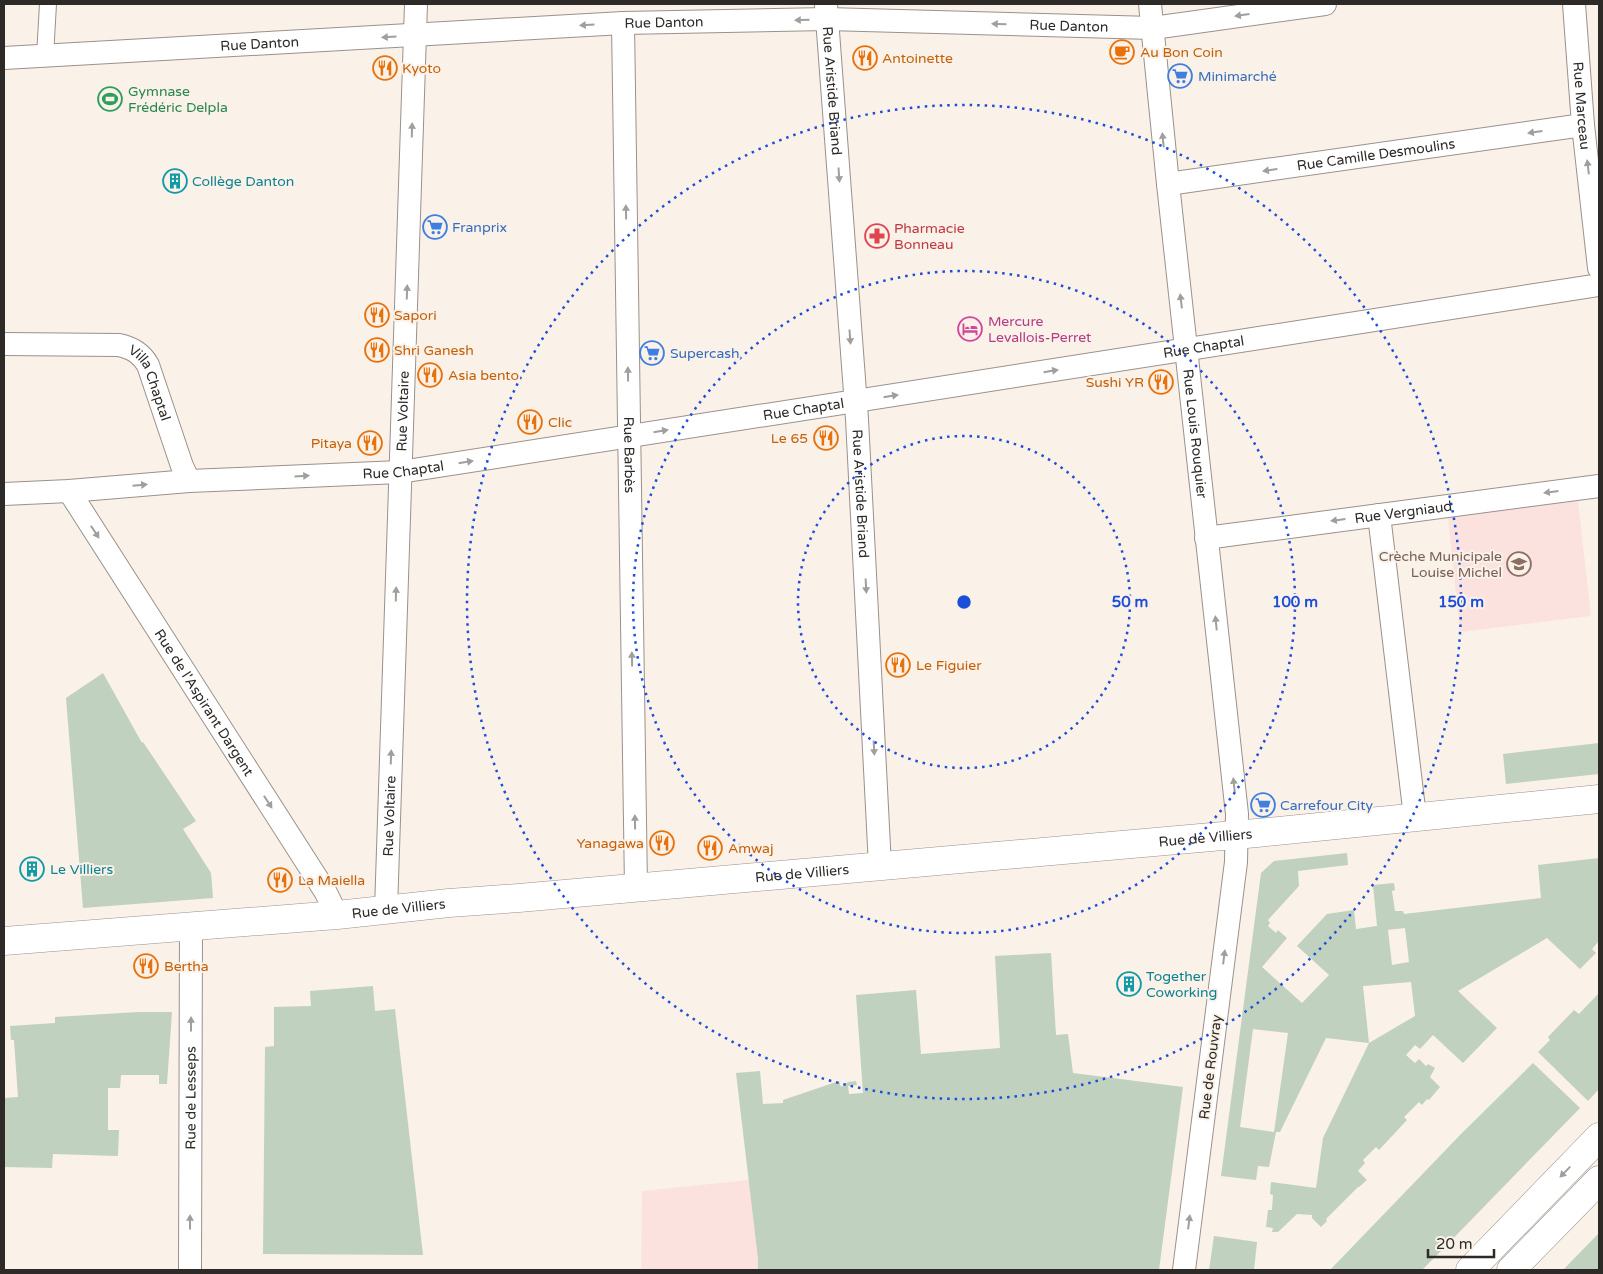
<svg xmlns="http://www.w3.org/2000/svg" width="1603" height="1274" viewBox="0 0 1603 1274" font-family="'Varela Round',sans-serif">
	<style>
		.education { fill: #fce2de }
		.green { fill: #c0d1bf; fill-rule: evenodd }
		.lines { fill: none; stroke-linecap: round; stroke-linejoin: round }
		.pedestrian-casing { stroke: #9a918b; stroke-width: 18 }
		.minor-casing { stroke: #9a918b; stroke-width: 24 }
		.tertiary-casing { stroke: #9a918b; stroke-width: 29 }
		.primary-casing { stroke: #9a918b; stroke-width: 29 }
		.pedestrian { stroke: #fff; stroke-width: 16 }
		.minor { stroke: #fff; stroke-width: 22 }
		.tertiary { stroke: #fff; stroke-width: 28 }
		.primary { stroke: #fff; stroke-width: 28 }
		.oneway { fill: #a09f9e }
		.ring { fill: none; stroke: #1d4ed8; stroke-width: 2.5; stroke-dasharray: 2.5 5 }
		.labels { text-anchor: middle; stroke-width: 4; stroke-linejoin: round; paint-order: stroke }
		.street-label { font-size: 14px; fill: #2d2a27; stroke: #faf1e9 }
		.food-label { font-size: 14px; fill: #c56008; stroke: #faf1e9; text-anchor: start }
		.shop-label { font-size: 14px; fill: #366cbe; stroke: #faf1e9; text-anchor: start }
		.leisure-label { font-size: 14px; fill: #27864d; stroke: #faf1e9; text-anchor: start }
		.culture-label { font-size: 14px; fill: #0d838f; stroke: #faf1e9; text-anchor: start }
		.health-label { font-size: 14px; fill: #be3a42; stroke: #faf1e9; text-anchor: start }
		.hotel-label { font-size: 14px; fill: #b23c85; stroke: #faf1e9; text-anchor: start }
		.education-label { font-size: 14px; fill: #785e54; stroke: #faf1e9; text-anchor: end }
		.centre { fill: #1d4ed8; stroke: #faf1e9; stroke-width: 2.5 }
		.ring-label { font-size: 15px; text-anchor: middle; font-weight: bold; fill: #1d4ed8; stroke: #faf1e9; stroke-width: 4; stroke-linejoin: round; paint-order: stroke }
	</style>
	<rect width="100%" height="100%" fill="#faf1e9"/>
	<g class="education">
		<path d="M1578,500L1591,616L1460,632L1448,518Z"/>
		<path d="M749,1180L758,1259V1270H641L642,1191Z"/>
	</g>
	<g class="green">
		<path d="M103,673L142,743L143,742L196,821L183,829L211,873L213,898L83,908L66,698Z"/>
		<path d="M1599,743V774L1506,784L1503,754Z"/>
		<path d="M1347,853L1348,865L1298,871L1299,886L1268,920L1270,923L1268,926L1276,933L1278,930L1287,938L1262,967L1302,1003L1329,975L1297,946L1327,914L1354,910L1356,929L1377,926L1373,885L1394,883L1395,890L1392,891L1395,911H1403L1404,914L1541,898L1538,865L1599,858V941L1592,949L1596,953L1580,969L1547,938L1458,991L1497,1028L1463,1063L1433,1035L1420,1049L1415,1045L1406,1055L1415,1063L1419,1059L1426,1066L1428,1064L1435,1068L1430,1077L1440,1087L1429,1100L1427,1099L1422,1105L1419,1102L1404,1117L1407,1120L1379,1150L1376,1147L1363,1160L1365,1163L1358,1171L1367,1180L1359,1187H1358L1326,1219L1327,1221L1321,1227L1312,1218V1215L1297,1214L1278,1232H1272L1273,1228L1266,1227L1268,1210H1272L1273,1195L1270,1194L1271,1182L1316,1188L1323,1138L1369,1043L1326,1038L1280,1132H1276L1269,1167L1258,1166L1256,1180L1221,1176L1261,873L1274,861ZM1405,928L1409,962L1392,965L1388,930ZM1411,982L1415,1016L1369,1043L1363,986ZM1253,1029L1288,1033L1274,1132L1240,1127Z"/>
		<path d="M1051,953L1056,1035L1068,1034L1073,1073L1183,1087L1159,1270H758V1259L736,1073L760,1071L763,1104L783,1103V1100L839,1081L841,1087L848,1082L856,1081L857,1085L848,1086L849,1094L863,1093L856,995L916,990L921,1054L1000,1048L995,956Z"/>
		<path d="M373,986L375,1011L395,1009L423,1255L263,1254L265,1047L274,1046V1007L311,1006L310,991Z"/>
		<path d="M1599,993V1089L1588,1101L1538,1052L1550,1040L1548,1037L1574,1010L1579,1014Z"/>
		<path d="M138,1012H172L167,1084H159V1075H121L120,1088H108V1130H119L118,1156L53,1154L52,1168L4,1167V1098L18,1097L14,1040H11L10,1026L55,1023V1017Z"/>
		<path d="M1533,1063L1580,1108L1440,1252L1422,1270H1330L1462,1133Z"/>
		<path d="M1599,1233V1270H1563Z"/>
		<path d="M1214,1236L1257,1242L1254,1270H1209Z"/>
	</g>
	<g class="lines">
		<g class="pedestrian-casing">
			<path id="pedestrian" d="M45,56L48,4"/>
		</g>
		<g class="minor-casing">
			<g id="minor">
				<path id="s1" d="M1150,4L1168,184L1237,814L1236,862L1184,1270"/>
				<path id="s2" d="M1574,4L1583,125L1599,268"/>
				<path id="s3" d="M826,5L857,419L880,866"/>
				<path id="s4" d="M623,23L636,888"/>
				<path id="s5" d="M4,58L623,23L827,19L1153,28L1325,4"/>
				<path id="s6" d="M1168,184L1583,125"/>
				<path id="s7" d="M4,344L119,345C132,348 141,353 148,365L182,466L189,481"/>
				<path id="s8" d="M69,491L325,891L337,915"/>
				<path id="s9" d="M4,494L69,491L189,481L400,472L1599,285"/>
				<path d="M1379,515L1415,817"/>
				<path id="s10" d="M1206,538L1599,486"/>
				<path id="s11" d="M386,910L416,4"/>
				<path id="s12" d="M190,1270L191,926"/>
			</g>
		</g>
		<g class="tertiary-casing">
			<g id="tertiary">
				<path id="s13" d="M4,941L337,915L449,903L519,898L1257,833L1599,799"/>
			</g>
		</g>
		<g class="primary-casing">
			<g id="primary">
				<path d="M1470,1270L1599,1137"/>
				<path d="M1511,1270L1599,1180"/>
			</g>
		</g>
		<use href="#pedestrian" class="pedestrian"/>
		<use href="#minor" class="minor"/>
		<use href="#tertiary" class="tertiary"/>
		<use href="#primary" class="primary"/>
	</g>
	<defs><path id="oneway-solid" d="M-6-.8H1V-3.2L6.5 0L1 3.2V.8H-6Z" transform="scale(1.25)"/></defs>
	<g class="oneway">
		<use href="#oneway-solid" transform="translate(1242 15) rotate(172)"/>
		<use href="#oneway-solid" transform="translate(802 20) rotate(179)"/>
		<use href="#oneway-solid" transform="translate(999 24) rotate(-179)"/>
		<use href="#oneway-solid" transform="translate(587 25) rotate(176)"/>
		<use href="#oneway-solid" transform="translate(389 37) rotate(177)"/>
		<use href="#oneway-solid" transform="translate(412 130) rotate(-88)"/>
		<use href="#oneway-solid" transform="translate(1535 132) rotate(172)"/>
		<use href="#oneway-solid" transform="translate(1163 140) rotate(-96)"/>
		<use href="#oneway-solid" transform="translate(1588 167) rotate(-97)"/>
		<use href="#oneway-solid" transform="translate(1270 170) rotate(172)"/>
		<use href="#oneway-solid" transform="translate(839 175) rotate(86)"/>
		<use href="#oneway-solid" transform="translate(626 212) rotate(-91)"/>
		<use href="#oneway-solid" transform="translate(407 292) rotate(-88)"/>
		<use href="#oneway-solid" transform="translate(1181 301) rotate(-97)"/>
		<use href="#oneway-solid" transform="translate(850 337) rotate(86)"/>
		<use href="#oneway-solid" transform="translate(1051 371) rotate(-9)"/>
		<use href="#oneway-solid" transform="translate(628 374) rotate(-91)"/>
		<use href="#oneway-solid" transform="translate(891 396) rotate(-9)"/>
		<use href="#oneway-solid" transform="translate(661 431) rotate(-9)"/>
		<use href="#oneway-solid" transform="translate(466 462) rotate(-9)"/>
		<use href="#oneway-solid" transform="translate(302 476) rotate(-3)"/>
		<use href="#oneway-solid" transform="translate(140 485) rotate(-5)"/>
		<use href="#oneway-solid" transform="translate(1551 492) rotate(173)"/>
		<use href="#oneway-solid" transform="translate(1338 520) rotate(173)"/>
		<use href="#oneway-solid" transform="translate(95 532) rotate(57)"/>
		<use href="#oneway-solid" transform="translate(866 586) rotate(87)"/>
		<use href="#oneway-solid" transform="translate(396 594) rotate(-88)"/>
		<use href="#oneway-solid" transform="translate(1216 623) rotate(-96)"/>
		<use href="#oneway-solid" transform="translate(632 659) rotate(-91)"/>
		<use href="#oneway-solid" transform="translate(874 748) rotate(87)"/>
		<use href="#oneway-solid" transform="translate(391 757) rotate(-88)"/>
		<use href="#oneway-solid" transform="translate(1234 785) rotate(-96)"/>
		<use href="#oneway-solid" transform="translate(268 802) rotate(57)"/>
		<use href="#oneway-solid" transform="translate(635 822) rotate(-91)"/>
		<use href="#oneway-solid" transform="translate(1224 957) rotate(-83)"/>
		<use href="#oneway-solid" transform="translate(191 1024) rotate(-90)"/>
		<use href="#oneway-solid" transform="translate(1565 1172) rotate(134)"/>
		<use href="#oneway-solid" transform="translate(190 1222) rotate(-90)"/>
		<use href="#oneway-solid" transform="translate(1189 1222) rotate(-83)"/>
	</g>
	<g class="ring">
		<circle cx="964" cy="602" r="166"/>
		<circle cx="964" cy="602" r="331"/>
		<circle cx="964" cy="602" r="497"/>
	</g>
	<defs>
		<g id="cafe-ring" transform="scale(1.25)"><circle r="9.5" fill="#faf1e9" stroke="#e8710a" stroke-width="1.5"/><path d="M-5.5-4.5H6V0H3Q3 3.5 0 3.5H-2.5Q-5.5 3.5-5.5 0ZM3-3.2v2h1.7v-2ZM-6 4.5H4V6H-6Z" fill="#e8710a"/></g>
		<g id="restaurant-ring" transform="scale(1.25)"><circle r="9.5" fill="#faf1e9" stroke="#e8710a" stroke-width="1.5"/><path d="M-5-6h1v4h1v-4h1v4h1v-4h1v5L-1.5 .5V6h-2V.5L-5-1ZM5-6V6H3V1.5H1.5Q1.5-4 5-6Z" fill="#e8710a"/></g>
		<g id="supermarket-ring" transform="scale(1.25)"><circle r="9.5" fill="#faf1e9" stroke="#3f7fe0" stroke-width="1.5"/><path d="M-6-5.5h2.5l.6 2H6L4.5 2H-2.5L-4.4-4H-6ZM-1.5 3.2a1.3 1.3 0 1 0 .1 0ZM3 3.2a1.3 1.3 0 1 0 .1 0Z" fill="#3f7fe0"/></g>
		<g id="stadium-ring" transform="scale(1.25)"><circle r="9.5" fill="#faf1e9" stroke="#2e9e5b" stroke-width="1.5"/><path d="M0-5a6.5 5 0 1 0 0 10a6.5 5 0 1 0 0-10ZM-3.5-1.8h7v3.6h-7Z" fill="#2e9e5b"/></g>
		<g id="building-ring" transform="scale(1.25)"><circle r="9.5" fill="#faf1e9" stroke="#0f9aa8" stroke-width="1.5"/><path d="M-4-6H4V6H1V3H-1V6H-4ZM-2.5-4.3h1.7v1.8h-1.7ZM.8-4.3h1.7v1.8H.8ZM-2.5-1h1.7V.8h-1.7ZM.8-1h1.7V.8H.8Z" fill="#0f9aa8"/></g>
		<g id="pharmacy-ring" transform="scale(1.25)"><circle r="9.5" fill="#faf1e9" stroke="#e0444e" stroke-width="1.5"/><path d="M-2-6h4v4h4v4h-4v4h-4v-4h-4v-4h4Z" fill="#e0444e"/></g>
		<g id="hotel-ring" transform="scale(1.25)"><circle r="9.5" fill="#faf1e9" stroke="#d1479c" stroke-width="1.5"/><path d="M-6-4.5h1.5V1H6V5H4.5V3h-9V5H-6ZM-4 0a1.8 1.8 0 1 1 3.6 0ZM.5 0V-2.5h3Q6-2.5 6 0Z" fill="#d1479c"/></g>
		<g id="school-ring" transform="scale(1.25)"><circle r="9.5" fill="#faf1e9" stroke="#8d6e63" stroke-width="1.5"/><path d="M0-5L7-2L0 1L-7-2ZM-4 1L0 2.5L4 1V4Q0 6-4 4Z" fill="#8d6e63"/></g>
	</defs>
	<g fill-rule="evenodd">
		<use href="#cafe-ring" x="1122" y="52"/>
		<use href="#restaurant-ring" x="865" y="58"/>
		<use href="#restaurant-ring" x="385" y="68"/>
		<use href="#supermarket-ring" x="1180" y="76"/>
		<use href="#stadium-ring" x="110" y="99"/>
		<use href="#building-ring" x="175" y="181"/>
		<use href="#supermarket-ring" x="435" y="227"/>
		<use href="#pharmacy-ring" x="877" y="236"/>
		<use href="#restaurant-ring" x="377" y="315"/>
		<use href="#hotel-ring" x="970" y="329"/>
		<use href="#restaurant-ring" x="377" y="350"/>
		<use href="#supermarket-ring" x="652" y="353"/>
		<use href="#restaurant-ring" x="430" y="375"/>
		<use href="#restaurant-ring" x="1161" y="382"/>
		<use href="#restaurant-ring" x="530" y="422"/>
		<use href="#restaurant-ring" x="826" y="438"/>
		<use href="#restaurant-ring" x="370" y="443"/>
		<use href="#school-ring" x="1519" y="564"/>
		<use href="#restaurant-ring" x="898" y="665"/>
		<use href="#supermarket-ring" x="1263" y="805"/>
		<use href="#restaurant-ring" x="662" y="843"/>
		<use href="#restaurant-ring" x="710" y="848"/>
		<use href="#building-ring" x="32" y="869"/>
		<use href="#restaurant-ring" x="280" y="880"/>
		<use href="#restaurant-ring" x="146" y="966"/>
		<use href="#building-ring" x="1129" y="984"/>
	</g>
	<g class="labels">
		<g class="street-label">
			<text dy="5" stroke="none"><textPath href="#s5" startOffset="661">Rue Danton</textPath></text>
			<text dy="5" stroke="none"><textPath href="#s5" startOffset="1066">Rue Danton</textPath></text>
			<text dy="5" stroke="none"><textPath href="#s5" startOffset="256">Rue Danton</textPath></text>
			<text dy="5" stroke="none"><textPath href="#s3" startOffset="86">Rue Aristide Briand</textPath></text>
			<text dy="5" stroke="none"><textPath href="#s2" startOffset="102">Rue Marceau</textPath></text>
			<text dy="5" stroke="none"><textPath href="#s6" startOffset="210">Rue Camille Desmoulins</textPath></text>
			<text dy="5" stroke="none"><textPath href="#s9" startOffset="1210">Rue Chaptal</textPath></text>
			<text dy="5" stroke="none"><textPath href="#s7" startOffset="168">Villa Chaptal</textPath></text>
			<text dy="5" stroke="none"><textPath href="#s9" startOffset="805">Rue Chaptal</textPath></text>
			<text dy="5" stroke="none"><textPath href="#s11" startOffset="499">Rue Voltaire</textPath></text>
			<text dy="5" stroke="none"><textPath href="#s1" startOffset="432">Rue Louis Rouquier</textPath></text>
			<text dy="5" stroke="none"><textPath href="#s4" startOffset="432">Rue Barbès</textPath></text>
			<text dy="5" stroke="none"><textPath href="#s9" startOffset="400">Rue Chaptal</textPath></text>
			<text dy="5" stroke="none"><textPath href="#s3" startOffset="490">Rue Aristide Briand</textPath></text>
			<text dy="5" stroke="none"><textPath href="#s10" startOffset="199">Rue Vergniaud</textPath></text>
			<text dy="5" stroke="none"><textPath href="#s8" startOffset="251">Rue de l'Aspirant Dargent</textPath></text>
			<text dy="5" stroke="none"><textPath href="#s11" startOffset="94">Rue Voltaire</textPath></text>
			<text dy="5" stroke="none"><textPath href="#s13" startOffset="1206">Rue de Villiers</textPath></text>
			<text dy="5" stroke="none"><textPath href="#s13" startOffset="801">Rue de Villiers</textPath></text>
			<text dy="5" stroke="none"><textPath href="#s13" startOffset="396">Rue de Villiers</textPath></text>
			<text transform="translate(1210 1067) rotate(-83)" y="5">Rue de Rouvray</text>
			<text dy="5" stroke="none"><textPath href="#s12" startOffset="172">Rue de Lesseps</textPath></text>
		</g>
		<g class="food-label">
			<text x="1140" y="57">Au Bon Coin</text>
			<text x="882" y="63">Antoinette</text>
			<text x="402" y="73">Kyoto</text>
			<text x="394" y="320">Sapori</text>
			<text x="394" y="355">Shri Ganesh</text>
			<text x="448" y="380">Asia bento</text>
			<text x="1144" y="387" text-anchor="end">Sushi YR</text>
			<text x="548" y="427">Clic</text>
			<text x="808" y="443" text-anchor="end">Le 65</text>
			<text x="352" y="448" text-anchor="end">Pitaya</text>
			<text x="916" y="670">Le Figuier</text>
			<text x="644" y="848" text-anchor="end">Yanagawa</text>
			<text x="728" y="853">Amwaj</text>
			<text x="298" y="885">La Maiella</text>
			<text x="164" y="971">Bertha</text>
		</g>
		<g class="shop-label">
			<text x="1198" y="81">Minimarché</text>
			<text x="452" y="232">Franprix</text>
			<text x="670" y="358">Supercash</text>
			<text x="1280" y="810">Carrefour City</text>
		</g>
		<g class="leisure-label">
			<text x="128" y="96">Gymnase<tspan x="128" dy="16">Frédéric Delpla</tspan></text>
		</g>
		<g class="culture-label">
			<text x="192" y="186">Collège Danton</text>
			<text x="50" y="874">Le Villiers</text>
			<text x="1146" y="981">Together<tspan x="1146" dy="16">Coworking</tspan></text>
		</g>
		<g class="health-label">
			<text x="894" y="233">Pharmacie<tspan x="894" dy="16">Bonneau</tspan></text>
		</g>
		<g class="hotel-label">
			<text x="988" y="326">Mercure<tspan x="988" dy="16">Levallois-Perret</tspan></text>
		</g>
		<g class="education-label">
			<text x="1502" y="561">Crèche Municipale<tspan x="1502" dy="16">Louise Michel</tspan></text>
		</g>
	</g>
	<circle cx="964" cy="602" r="8" class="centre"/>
	<g class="ring-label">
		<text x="1130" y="607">50 m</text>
		<text x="1295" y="607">100 m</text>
		<text x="1461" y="607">150 m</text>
	</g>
	<rect width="1603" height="1274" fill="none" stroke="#2d2a27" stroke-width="10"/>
	<path d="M1428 1249v8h66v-8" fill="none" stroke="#2d2a27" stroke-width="2.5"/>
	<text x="1436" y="1249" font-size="15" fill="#2d2a27" stroke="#faf1e9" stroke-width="4" paint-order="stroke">20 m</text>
</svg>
